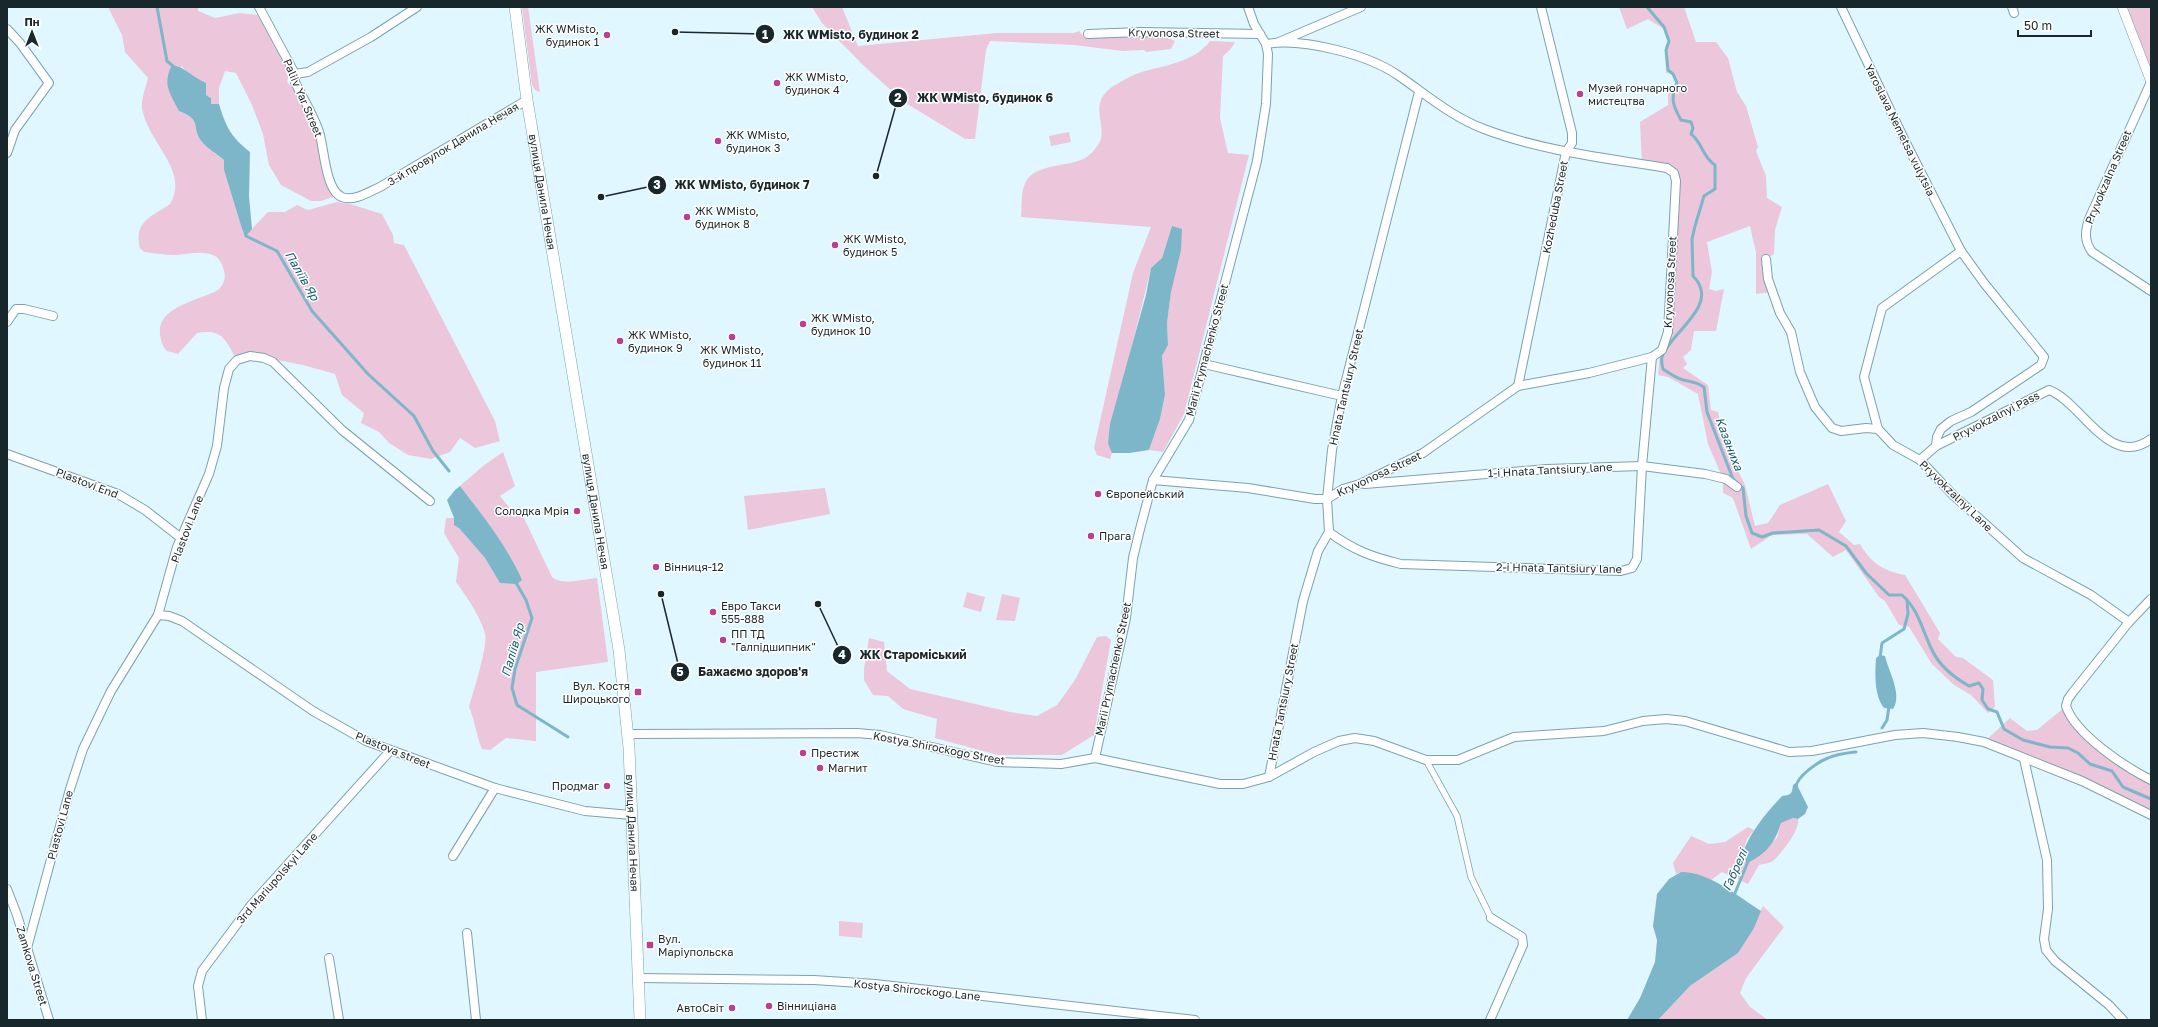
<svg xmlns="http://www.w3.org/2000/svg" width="2158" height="1027" viewBox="0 0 2158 1027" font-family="'Golos Text',sans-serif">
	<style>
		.green { fill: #ecc6db }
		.water { fill: #7db6c9 }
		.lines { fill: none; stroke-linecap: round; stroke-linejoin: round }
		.stream { stroke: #7db6c9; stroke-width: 3 }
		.pedestrian-casing { stroke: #7da1ad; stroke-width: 7 }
		.minor-casing { stroke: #7da1ad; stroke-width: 10 }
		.tertiary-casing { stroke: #7da1ad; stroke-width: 10 }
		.secondary-casing { stroke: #7da1ad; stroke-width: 12 }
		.pedestrian { stroke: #fff; stroke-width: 5.5 }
		.minor { stroke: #fff; stroke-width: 8 }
		.tertiary { stroke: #fff; stroke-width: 9 }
		.secondary { stroke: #fff; stroke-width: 11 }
		.poi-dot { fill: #b93f91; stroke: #fff; stroke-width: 1.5 }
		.labels { text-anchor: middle; stroke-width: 3; stroke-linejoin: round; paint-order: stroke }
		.poi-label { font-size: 11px; fill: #18272b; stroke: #fff; text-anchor: start }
		.street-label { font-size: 11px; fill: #18272b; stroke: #fff }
		.water-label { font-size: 12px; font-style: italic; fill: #105d71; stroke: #fff }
		.leader { fill: none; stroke: #18272b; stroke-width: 1.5 }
		.callout-dot { fill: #18272b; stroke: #fff; stroke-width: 1.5 }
		.mark-label { font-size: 12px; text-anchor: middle; font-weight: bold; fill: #fff }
		.callout-label { font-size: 12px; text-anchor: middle; font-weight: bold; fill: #18272b; stroke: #fff; stroke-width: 3; stroke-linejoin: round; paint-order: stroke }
	</style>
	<rect width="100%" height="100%" fill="#e0f7ff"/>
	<g class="green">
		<path d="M108,7H198V11L215,18L240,13L258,15L290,70L287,82C316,110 323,155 334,192L333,197L321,201H311L281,185L269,165L263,134L252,105L236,73L225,71L219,88V104H211V98L206,95V83L197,80L181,66L179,111C204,121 190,127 202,142C208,149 217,155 224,160V170L242,229L246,235L268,212H285L297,205L308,210L337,202L350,204L382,214L393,235L394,243L404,245L495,421L500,441L475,448L460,438L450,452L431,459L408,455L389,443L379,432L361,423L364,413L342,395L335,374L303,365L257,356L237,360C226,341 223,328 197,333L178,354L167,351C162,346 161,341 160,334C157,306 199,301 218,290C224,284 226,279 224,271C219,245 193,254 175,255C165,255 154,253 144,252L140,248C133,221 153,216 170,204C190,170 148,144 142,108C141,99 146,87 148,78L125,52L122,35Z"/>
		<path d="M522,7H528L540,92L535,90L532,85Z"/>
		<path d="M812,7H842L858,46L997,33H1074L1079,31L1084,37L1164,36L1175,41L1171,49L1146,52L1144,50L1123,51L1074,45L990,41L986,50L975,139H965L904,102L864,66L822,23Z"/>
		<path d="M1619,7H1684L1696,42H1716L1728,58L1737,92L1746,106L1758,147L1756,151L1766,176L1767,198L1782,207L1775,230L1774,254L1766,259L1772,292L1756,294V253L1750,226L1707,242L1712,272L1709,289L1716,291L1724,289L1716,331H1694L1691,350L1683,357L1687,364L1683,368L1708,385L1711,410L1718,412L1725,444L1745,485L1755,526L1768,523L1780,505L1828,484L1846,521L1839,532L1854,545L1860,544C1871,563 1883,571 1905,575L1940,633L1938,639L1956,657L1963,658L1993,680L1995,707L1988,713L1971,695L1954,685L1932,664L1909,627L1899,625L1885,601L1879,597L1846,550L1833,557L1807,534L1772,535L1751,549L1733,498L1723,493V479L1708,444L1698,394L1668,377L1658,375L1660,352L1668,332L1674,173L1642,164L1640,122L1668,105V91L1676,85L1673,74L1666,73L1665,47L1669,41L1664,29L1648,19L1627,29Z"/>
		<path d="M2122,7H2151V82Z"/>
		<path d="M1210,41L1235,42L1230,50L1223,56L1220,118L1228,153L1249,155L1184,414L1163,452L1149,450L1160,419L1165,396L1162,356L1168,345L1167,323L1171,292L1172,226L1162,258L1151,268L1108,444L1112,453L1110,459L1097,455L1094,448L1133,273L1151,227L1021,217C1022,207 1021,195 1024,186C1032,161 1071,169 1088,156C1091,154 1095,149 1098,145C1110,128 1086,105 1112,87C1120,82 1130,76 1139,73C1163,65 1194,63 1210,41Z"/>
		<path d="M1069,132L1071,142L1051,146L1049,136Z"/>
		<path d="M503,452L515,486L500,496L516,516H523L552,577C562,586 584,579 597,578L608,662L536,672V741L506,738L490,750L482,749C476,735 475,720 469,707C473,692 488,647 485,634C481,617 466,596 456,582L459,558L444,533L446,518H454L459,528L485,558L500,583L513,561L488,523L460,486L483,466Z"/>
		<path d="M825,488L830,514L748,530L744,496Z"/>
		<path d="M967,592L985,597L981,612L963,607Z"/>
		<path d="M1002,594L1020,598L1015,621L996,620Z"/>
		<path d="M1106,636L1111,640L1094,735L1062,755H998L935,738L937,719L903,709L888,696L873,695L864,680V669L869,638L884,642L887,671L910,689L1010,712L1037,716L1057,705L1075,680L1097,637Z"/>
		<path d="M2066,706L2068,713L2109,755L2151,780V815L1984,742L2010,718L2027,731L2037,730Z"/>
		<path d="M1793,818L1798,819C1800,830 1782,853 1774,860C1771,863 1763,864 1759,865L1748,884L1722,872L1711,880L1681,872L1676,874L1673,863L1691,836L1709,844L1725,842L1748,827L1754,830L1747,839L1742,855L1747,863L1777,838L1781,823Z"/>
		<path d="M1763,906L1784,927L1746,978L1740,993L1750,1007L1768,1020H1658L1690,986L1738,953Z"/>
		<path d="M839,921L863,923L862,938L839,936Z"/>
	</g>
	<g class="water">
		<path d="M172,65C186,67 193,78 206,83V95L211,98V104H219C226,127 231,137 250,152L249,196L252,229L246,236L242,229L224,170V160C217,154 208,149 202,142C190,127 204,121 179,111C170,93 162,84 172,65Z"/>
		<path d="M1172,226L1182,229L1181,250L1171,292L1167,323L1168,345L1162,356L1165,395L1160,419L1149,450L1129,453H1112L1108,444L1110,424L1146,295L1151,268L1162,258Z"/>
		<path d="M460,486C483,516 507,546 522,580L517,584L500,583L485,558L459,528L454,525V518L447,500L455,490Z"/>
		<path d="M1880,655L1885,656C1888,670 1903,695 1893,709L1884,708C1874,695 1875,674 1876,658Z"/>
		<path d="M1796,783L1808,807L1805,814L1798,819L1793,818L1781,823C1775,843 1766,854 1747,863L1742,855C1750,832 1765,814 1782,796C1791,795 1792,794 1793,785Z"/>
		<path d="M1681,872C1710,872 1737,896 1761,911L1754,928L1738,953L1690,986L1658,1020H1627L1640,998L1655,962L1657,940L1653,926L1657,894L1669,879Z"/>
	</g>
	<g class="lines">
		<g class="stream">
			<path d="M157,7L167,61L174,67"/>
			<path d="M1647,7L1664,27L1669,41L1666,50L1668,70L1673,74L1677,83C1670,98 1673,106 1681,120L1691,122L1693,128L1691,134C1702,142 1703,158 1715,165V189L1704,196L1695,226L1692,239L1693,276C1722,305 1670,332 1662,357C1661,360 1662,365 1663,369C1669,373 1676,378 1683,380C1692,382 1694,381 1704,387L1707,412L1733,479L1743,488L1746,516L1752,533L1762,537L1773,533L1819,530L1846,546L1866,573L1889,595H1902C1919,610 1922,630 1932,650C1939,665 1955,678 1969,686L1979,683L1983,689L1982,700L1988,709L1997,712L2004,729L2023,740L2050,747L2068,748L2078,753L2090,764L2112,771L2123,787L2151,799"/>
			<path d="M245,232L246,236L277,251L312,311L368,374L414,416L433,451L449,471"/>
			<path d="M515,581L526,600L532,618L515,669L512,688L517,705L568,737"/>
			<path d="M1880,658L1882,643L1904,629L1908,614L1907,600"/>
			<path d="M1882,728L1887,720L1889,706"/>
			<path d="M1796,787C1797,776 1818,762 1828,758C1837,754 1847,753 1856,752"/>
			<path d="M1733,898L1749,859"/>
		</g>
		<g class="pedestrian-casing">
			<path id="pedestrian" d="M1426,760L1457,816L1471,877L1491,918"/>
		</g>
		<g class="minor-casing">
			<g id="minor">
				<path d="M259,7L295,74V82C303,99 315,117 320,135C324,150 326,191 342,197C353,202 369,192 380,187L527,100"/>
				<path d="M1841,7L1904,139L1961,251L1984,283L2044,357L2041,365L1971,412L1951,421L1941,429L1937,437L1936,446"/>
				<path d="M2012,7L2014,13"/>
				<path d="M7,29L20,43L49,83L15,130L7,153"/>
				<path d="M1088,34L1140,32L1260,34"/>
				<path d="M1279,42L1361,7"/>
				<path d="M295,74L308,72L371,37L417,7"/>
				<path d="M2151,82L2089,219C2085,231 2084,241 2092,252L2151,291"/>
				<path d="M1766,259L1768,279L1780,313L1791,332L1800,372L1815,407L1832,428L1841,431L1866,428L1878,429L1893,445L1920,460L1953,495L2023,558L2091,595L2129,622"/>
				<path d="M7,322L16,309H24L53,316"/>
				<path d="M1204,364L1342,396"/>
				<path d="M1518,386L1566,152L1572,143V133L1541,7"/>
				<path d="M1878,429L1864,377L1882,308L1961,251"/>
				<path d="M7,454L118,494L145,510L181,538"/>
				<path d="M1920,460L1936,446L2049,390C2082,402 2109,470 2151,439"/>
				<path d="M1153,480L1248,488L1315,499H1327L1343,489L1360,484L1423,453L1518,386L1589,373L1652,357L1662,350L1668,332L1676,181L1674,173L1667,168C1605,158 1542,151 1484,129C1452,117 1427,95 1399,76C1368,54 1303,38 1266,44"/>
				<path d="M1365,484L1547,469L1642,466L1705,474L1726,479L1737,487"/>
				<path d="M1329,532C1353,550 1372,557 1401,564L1621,571L1632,568L1637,559L1642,466L1652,357"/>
				<path d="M2151,599L2129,622L2073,692L2068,699L2066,706C2075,734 2125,767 2151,780"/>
				<path d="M158,615L169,616L182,621L313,711L366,741L495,788L585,811L631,815"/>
				<path d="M628,734L857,733L880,735L997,762L1061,764L1095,758L1220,784H1243L1269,777L1314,752L1339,741L1355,738L1374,741L1426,760H1458L1514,737L1604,731L1643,721L1666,719L1685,721L1789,752L1812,751L1895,735L1923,733L1958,737L1984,742L2082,781L2151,815"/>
				<path d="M1095,758L1126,618L1133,558L1140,529L1153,480L1189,420L1257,161L1266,104L1268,54L1266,44L1254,24L1248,7"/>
				<path d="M2024,759L2047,860L2048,909L2044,939L2046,950L2055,961L2109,1005L2123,1020"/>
				<path d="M1269,777L1303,601L1318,551L1329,532L1327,499L1332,450L1342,396L1419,92"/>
				<path d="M453,856L495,788"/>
				<path d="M7,889L17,915L49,1020"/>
				<path d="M467,933L476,1020"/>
				<path d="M27,948L70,789L83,749L111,691L158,615L177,547L209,474L217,446L224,388L229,369L237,360L250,356L264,358L273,362L342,430L430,501"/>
				<path d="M329,958L339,1020"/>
				<path d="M638,978L814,980L875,984L1195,1020"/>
				<path d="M202,1020L198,986L202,971L252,904L390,751"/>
				<path d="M1490,1020L1523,945L1522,937L1491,918"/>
			</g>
		</g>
		<g class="tertiary-casing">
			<path id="tertiary" d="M2122,7L2151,82"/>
		</g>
		<g class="secondary-casing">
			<g id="secondary">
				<path id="s1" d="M515,7L527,100L619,650L629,748L640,1020"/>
			</g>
		</g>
		<use href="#pedestrian" class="pedestrian"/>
		<use href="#minor" class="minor"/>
		<use href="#tertiary" class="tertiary"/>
		<use href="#secondary" class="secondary"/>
	</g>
	<g class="poi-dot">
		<circle cx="607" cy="35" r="4"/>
		<circle cx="777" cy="83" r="4"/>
		<circle cx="1580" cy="94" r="4"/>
		<circle cx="718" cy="141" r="4"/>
		<circle cx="687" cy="217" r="4"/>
		<circle cx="835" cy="245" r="4"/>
		<circle cx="803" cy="324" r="4"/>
		<circle cx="732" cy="337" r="4"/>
		<circle cx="620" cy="341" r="4"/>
		<circle cx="1098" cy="494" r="4"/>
		<circle cx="577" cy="511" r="4"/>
		<circle cx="1091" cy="536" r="4"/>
		<circle cx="656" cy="567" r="4"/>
		<circle cx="713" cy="612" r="4"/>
		<circle cx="723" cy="640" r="4"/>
		<rect x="634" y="688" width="8" height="8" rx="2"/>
		<circle cx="803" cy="753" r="4"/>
		<circle cx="820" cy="768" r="4"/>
		<circle cx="607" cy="786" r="4"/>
		<rect x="646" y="941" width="8" height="8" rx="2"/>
		<circle cx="769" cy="1006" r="4"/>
		<circle cx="732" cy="1008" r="4"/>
	</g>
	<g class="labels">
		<g class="poi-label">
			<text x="599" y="33" text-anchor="end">ЖК WMisto,<tspan x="599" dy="13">будинок 1</tspan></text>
			<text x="785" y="81">ЖК WMisto,<tspan x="785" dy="13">будинок 4</tspan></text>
			<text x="1588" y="92">Музей гончарного<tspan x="1588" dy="13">мистецтва</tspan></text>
			<text x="726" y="139">ЖК WMisto,<tspan x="726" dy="13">будинок 3</tspan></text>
			<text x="695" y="215">ЖК WMisto,<tspan x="695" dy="13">будинок 8</tspan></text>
			<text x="843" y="243">ЖК WMisto,<tspan x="843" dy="13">будинок 5</tspan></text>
			<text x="811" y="322">ЖК WMisto,<tspan x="811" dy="13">будинок 10</tspan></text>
			<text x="628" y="339">ЖК WMisto,<tspan x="628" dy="13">будинок 9</tspan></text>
			<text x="732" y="354" text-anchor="middle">ЖК WMisto,<tspan x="732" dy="13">будинок 11</tspan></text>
			<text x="1106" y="498">Європейський</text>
			<text x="569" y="515" text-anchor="end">Солодка Мрія</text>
			<text x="1099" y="540">Прага</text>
			<text x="664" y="571">Вінниця-12</text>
			<text x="721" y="610">Евро Такси<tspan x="721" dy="13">555-888</tspan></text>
			<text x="731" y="638">ПП ТД<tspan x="731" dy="13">"Галпідшипник"</tspan></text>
			<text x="630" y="690" text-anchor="end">Вул. Костя<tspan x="630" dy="13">Широцького</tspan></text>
			<text x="811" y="757">Престиж</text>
			<text x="828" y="772">Магнит</text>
			<text x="599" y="790" text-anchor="end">Продмаг</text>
			<text x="658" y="943">Вул.<tspan x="658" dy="13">Маріупольска</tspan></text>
			<text x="777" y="1010">Вінниціана</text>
			<text x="724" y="1012" text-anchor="end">АвтоСвіт</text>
		</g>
		<g class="street-label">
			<text transform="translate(1174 33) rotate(1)" y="4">Kryvonosa Street</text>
			<text transform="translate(303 98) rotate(67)" y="4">Paliiv Yar Street</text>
			<text transform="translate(1900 130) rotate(64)" y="4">Yaroslava Nemetsa vulytsia</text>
			<text transform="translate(453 144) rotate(-31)" y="4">3-й провулок Данила Нечая</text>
			<text transform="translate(2108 177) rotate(-67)" y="4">Pryvokzalna Street</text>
			<text dy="4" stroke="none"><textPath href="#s1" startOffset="187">вулиця Данила Нечая</textPath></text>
			<text transform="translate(1555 207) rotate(-79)" y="4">Kozheduba Street</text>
			<text transform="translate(1670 282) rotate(-87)" y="4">Kryvonosa Street</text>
			<text transform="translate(1207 350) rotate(-75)" y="4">Marii Prymachenko Street</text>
			<text transform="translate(1346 387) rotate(-77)" y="4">Hnata Tantsiury Street</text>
			<text transform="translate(1996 416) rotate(-27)" y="4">Pryvokzalnyi Pass</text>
			<text transform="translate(1550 470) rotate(-3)" y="4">1-i Hnata Tantsiury lane</text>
			<text transform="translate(1379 474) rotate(-25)" y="4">Kryvonosa Street</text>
			<text transform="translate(87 483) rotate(21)" y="4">Plastovi End</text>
			<text transform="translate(1956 496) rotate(44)" y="4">Pryvokzalnyi Lane</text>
			<text dy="4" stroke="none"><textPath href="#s1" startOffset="511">вулиця Данила Нечая</textPath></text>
			<text transform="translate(187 529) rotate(-69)" y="4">Plastovi Lane</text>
			<text transform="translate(1559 568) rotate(1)" y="4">2-i Hnata Tantsiury lane</text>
			<text transform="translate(1113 669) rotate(-78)" y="4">Marii Prymachenko Street</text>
			<text transform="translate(1283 702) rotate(-79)" y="4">Hnata Tantsiury Street</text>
			<text transform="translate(939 748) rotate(11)" y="4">Kostya Shirockogo Street</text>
			<text transform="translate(393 750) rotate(22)" y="4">Plastova street</text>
			<text transform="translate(60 825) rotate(-75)" y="4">Plastovi Lane</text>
			<text dy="4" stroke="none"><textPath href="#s1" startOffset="835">вулиця Данила Нечая</textPath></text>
			<text transform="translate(277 878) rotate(-49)" y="4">3rd Mariupolskyi Lane</text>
			<text transform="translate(32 966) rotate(73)" y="4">Zamkova Street</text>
			<text transform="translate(917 990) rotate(6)" y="4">Kostya Shirockogo Lane</text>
		</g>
		<g class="water-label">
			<text transform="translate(302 276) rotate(60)" y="4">Паліїв Яр</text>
			<text transform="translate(1729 444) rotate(69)" y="4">Казаниха</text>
			<text transform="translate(513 650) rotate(-74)" y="4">Паліїв Яр</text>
			<text transform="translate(1735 870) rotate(-66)" y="4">Габрелі</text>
		</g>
	</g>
	<path class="leader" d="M675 32L765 34M876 176L898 98M601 197L657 185M818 604L842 655M661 594L680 672"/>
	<g class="callout-dot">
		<circle cx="675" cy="32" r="4"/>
		<circle cx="876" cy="176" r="4"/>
		<circle cx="601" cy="197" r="4"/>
		<circle cx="818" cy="604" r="4"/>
		<circle cx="661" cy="594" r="4"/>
		<circle cx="765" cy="34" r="10"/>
		<circle cx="898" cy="98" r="10"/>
		<circle cx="657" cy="185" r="10"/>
		<circle cx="842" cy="655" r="10"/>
		<circle cx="680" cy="672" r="10"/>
	</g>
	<g class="mark-label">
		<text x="765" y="39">1</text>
		<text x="898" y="102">2</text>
		<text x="657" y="189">3</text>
		<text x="842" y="659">4</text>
		<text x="680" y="676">5</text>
	</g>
	<g class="callout-label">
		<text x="851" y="39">ЖК WMisto, будинок 2</text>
		<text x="985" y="102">ЖК WMisto, будинок 6</text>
		<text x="742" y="189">ЖК WMisto, будинок 7</text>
		<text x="913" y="659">ЖК Староміський</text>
		<text x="753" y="676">Бажаємо здоров'я</text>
	</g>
	<rect width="2158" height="1027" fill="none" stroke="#18272b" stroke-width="16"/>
	<g transform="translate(32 32)" stroke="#ffffff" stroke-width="3" paint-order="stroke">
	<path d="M0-3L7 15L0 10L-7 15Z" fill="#18272b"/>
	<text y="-6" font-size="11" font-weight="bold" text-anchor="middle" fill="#18272b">Пн</text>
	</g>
	<path d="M2018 30v6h73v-6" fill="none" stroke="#18272b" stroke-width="2"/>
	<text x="2024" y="30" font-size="12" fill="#18272b" stroke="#ffffff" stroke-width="3" paint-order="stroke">50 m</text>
</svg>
